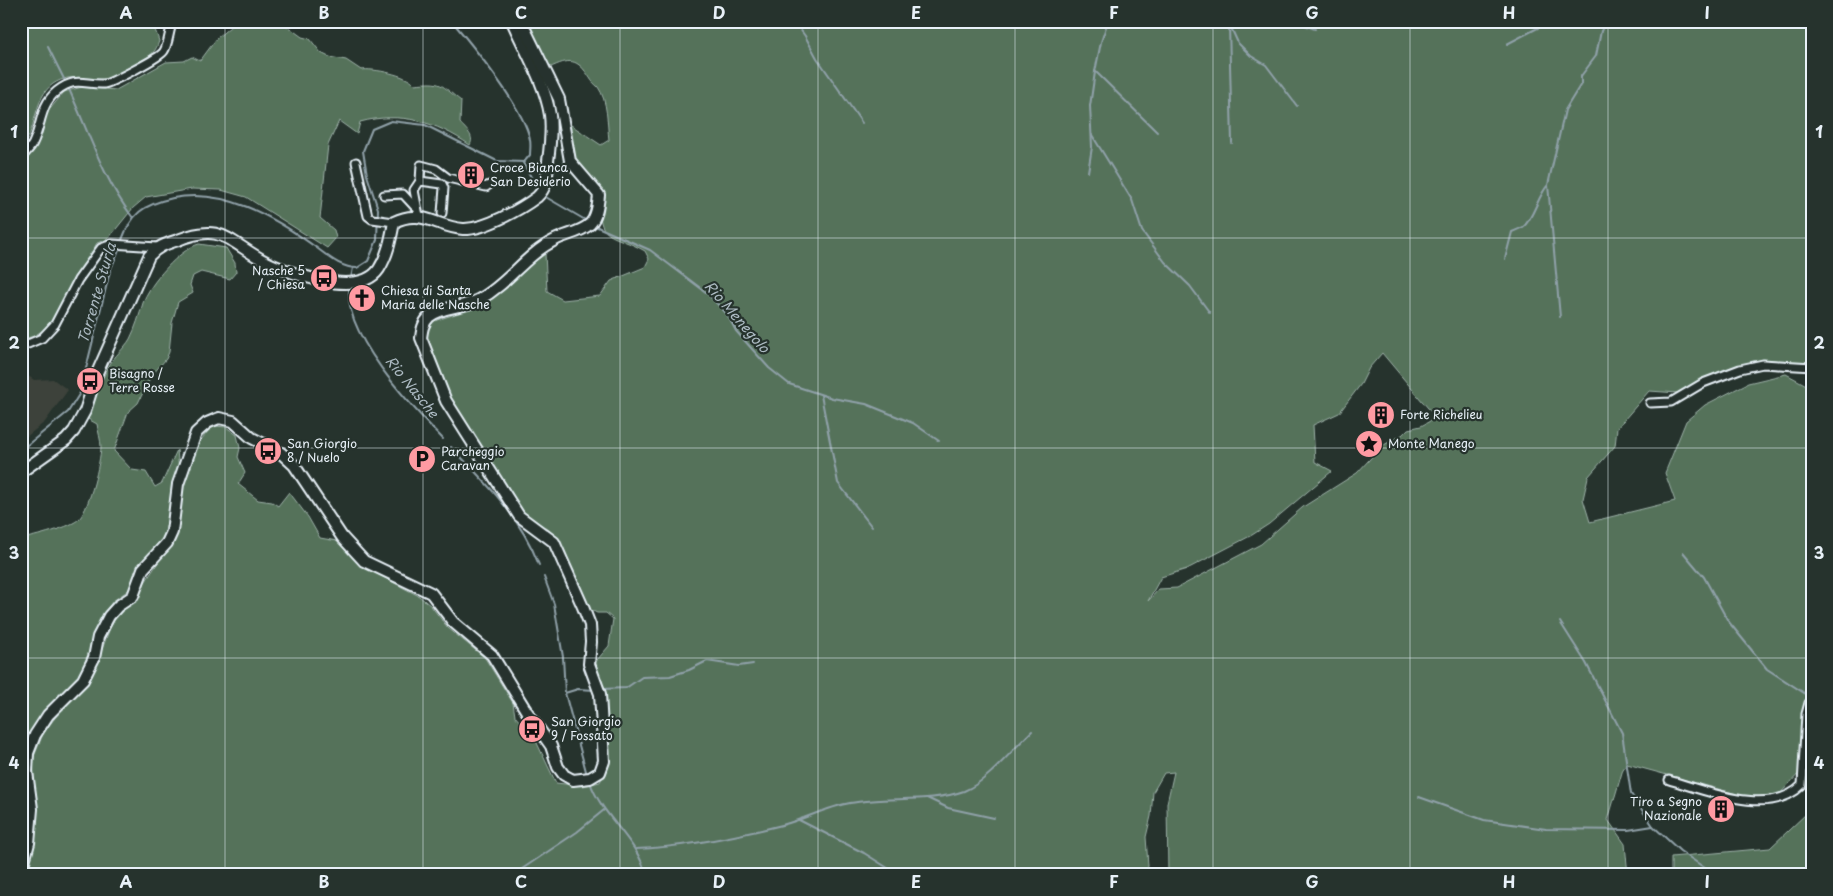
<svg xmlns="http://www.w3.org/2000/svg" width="1833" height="896" viewBox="0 0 1833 896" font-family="'Playpen Sans',sans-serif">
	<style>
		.built { fill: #3c423a }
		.green { fill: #54725a; stroke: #9eb2a9; fill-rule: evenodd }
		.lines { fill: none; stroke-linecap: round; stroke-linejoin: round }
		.stream { stroke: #90a1a9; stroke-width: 2 }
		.street-casing { stroke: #e8f1f8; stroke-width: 11 }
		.secondary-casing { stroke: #e8f1f8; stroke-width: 14 }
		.street { stroke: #26332d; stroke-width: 7 }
		.secondary { stroke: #26332d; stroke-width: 10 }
		.grid { fill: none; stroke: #e8f1f8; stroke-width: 1; stroke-opacity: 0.55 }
		.labels { text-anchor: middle; stroke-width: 4.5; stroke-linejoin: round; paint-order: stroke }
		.poi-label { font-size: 12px; fill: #e8f1f8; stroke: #26332d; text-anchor: start }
		.water-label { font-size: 14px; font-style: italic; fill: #adbbc3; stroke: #26332d }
		.neatline { fill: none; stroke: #e8f1f8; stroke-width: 2 }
		.grid-label { font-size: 16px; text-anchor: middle; font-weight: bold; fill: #e8f1f8 }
	</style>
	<rect width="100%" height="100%" fill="#26332d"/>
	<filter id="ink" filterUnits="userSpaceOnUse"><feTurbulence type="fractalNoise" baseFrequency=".02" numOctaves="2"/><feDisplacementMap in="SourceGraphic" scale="10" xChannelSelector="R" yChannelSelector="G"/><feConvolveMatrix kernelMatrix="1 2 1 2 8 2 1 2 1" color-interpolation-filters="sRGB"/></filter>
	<g filter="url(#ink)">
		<path class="built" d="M21,371L34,380L53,379L68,390L45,422L21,441Z"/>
		<g class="green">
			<path d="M21,21H152L159,41C157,47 155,52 149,56C145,59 108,79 105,79C86,82 73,71 53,84C33,98 37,131 21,149Z"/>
			<path d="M237,21H280L302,37L310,39L321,53L329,57L346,60L361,70C373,68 407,75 414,84C444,81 439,84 461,101L460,123C466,130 475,136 470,145C436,122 401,111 360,122L357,134L339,121L328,145L320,218L334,230L336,238L327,248L246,197L221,190L192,189L146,197L133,208L108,239L97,243L48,327L34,336L21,340V166L35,148L46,114L64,92L82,87L116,90L166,62L184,61L192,57L200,61L217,38Z"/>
			<path d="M527,21H1812V366L1761,361L1679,393L1649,391L1617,428L1615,446L1588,477L1583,499L1590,522L1675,501L1665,473L1686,421L1705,405L1748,383L1786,374L1812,388V697L1807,700L1801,771L1776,798L1744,796L1627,764L1623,769L1608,820L1625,844L1628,875H1168L1167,803L1174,772L1164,773L1153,792L1151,816L1146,837L1148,866L1146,875H25L36,807L33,759L43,734L63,707L82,690L94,671L110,628L119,612L134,599L167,549L182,487L197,445L209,430L215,426L226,427L237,435L240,448L238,457L245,473L238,484L258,500L272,502L278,506L289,492L308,517L320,538L337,541L362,566L419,596L431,606L448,628L485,658L513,703L515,716L536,741L556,783L583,786L600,782L606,769L604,686L594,669L597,660L609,646L613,619L606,613H597L589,609L560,543L550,531L532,521L517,504L456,409L437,370L427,341L428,328L434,321L483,305L519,273L545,254L547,291L563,300L600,296L611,281L645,267L649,259L645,251C612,232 595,243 601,194C578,166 572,160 568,123L601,145L609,140C607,124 608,101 598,87C595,84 592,82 590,78C577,58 570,58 549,68ZM1382,353L1433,414L1432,420L1421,426L1408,429L1402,435L1382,446L1357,473L1303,507L1261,544L1177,588L1159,589L1148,601L1161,577L1187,569L1252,535L1269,524L1332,471L1315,462L1313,425L1339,413L1361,384L1369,368Z"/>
			<path d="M199,244L226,248L235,263L236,272L230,279L201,272L193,276L190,285L193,293L178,302L172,323L169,352L166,359L151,376L138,403L128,412L114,451L132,470L146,472L155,487L162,483L177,450L179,471L172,486L165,535L136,570L130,589L113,601L103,616L79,677L63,691L40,721L27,744L28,828L21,858V539C33,537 73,527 80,518C90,505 100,464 101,447C101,440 98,431 97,424L88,419C93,402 100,382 109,366C114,356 124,349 130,339C136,327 139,316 143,303C149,284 180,249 199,244Z"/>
			<path d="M1812,706V875H1671V857L1770,848L1807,813L1809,714Z"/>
		</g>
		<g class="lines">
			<g class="stream">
				<path d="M794,21L805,36L817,58L862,123"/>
				<path d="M1228,21L1238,43L1251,56L1266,65L1297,106"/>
				<path d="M1294,21L1315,29"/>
				<path d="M1229,25L1232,143"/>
				<path d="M1507,44L1551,21"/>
				<path d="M48,47L66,83"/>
				<path d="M1095,71L1157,132"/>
				<path d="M68,87C90,135 101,175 133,218"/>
				<path d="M1092,135L1132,200L1142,231L1165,262L1190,286L1210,313"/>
				<path d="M523,163L539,191"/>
				<path d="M1088,172L1092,147L1090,106L1095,72L1101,42L1108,21"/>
				<path d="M1548,185L1560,317"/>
				<path d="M544,196L587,221"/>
				<path d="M593,225L650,250L707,293L727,314L736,331L769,368L789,384L832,398L866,404L913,423L939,441"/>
				<path d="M121,242C132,213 142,205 173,198C224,188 273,216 314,246C327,255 340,268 357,268L368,261L377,240L378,209L367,175L363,151L372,129L391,121L425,125L497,161L524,162L530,155C530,150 531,145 530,140C525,110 472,45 452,21"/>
				<path d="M1505,259L1512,232C1516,230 1520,229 1523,227C1533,220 1538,195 1548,185L1565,110L1581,84V76L1596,56L1601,31L1606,21"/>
				<path d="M351,278L353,268"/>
				<path d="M350,285C339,331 413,408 443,439"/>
				<path d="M821,395L838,483L872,527"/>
				<path d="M451,447C485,481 522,519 539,565"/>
				<path d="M21,450L68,412L80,393L110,271L120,247"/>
				<path d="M1683,552L1704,577L1728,621L1767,669L1812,698"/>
				<path d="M544,577L554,604L563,657L565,693L587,775"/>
				<path d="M1560,622L1586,663L1622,733L1631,794L1653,826L1680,851L1715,875"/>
				<path d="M602,689L626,688L642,677L670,676L689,670L707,661L739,666L753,664"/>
				<path d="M565,693L578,689L595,690"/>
				<path d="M590,782C602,817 638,840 646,875"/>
				<path d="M1419,797L1484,820L1546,829L1628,830L1653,826"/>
				<path d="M927,798L948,808L994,818"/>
				<path d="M799,820L864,853L899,875"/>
				<path d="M636,849C685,847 734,837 782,825C805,819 827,807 850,803C886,796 930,803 964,791C987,782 1013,749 1032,731"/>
				<path d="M513,875L577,832L604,810"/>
			</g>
			<g class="street-casing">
				<g id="street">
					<path d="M21,158C25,153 31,148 33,143C42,124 40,105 57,91C76,76 84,85 104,84C111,83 161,57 164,51C169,43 169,30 173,21"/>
					<path d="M356,162L368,216L372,219L394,222"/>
					<path d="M420,181L421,165L436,169L448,178L486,187L489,185"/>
					<path d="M384,195L403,194L415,207"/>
					<path d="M419,216L414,190L420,181L442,184L444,188L442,213"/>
					<path d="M21,344H28L42,338L55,324L78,280L101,248L112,244L157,247"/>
					<path d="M1650,403L1671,402L1703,383L1740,369L1763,364L1812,367"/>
					<path d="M1669,780C1707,791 1770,818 1802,785L1806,714L1809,703L1812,701"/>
				</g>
			</g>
			<g class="secondary-casing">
				<g id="secondary">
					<path d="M21,472L66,440L74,431L85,411L97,373L149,256C158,246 166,244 178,240C221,223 227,240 261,259C286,273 359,299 379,269C388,255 391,238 394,222C421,208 436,227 463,229C484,230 521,209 537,197C548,187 547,175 548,161C550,146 552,130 550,115C545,83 525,51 512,21"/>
					<path d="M21,873L29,843L32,809L27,772L28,753L35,735L48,715L83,680L94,658L98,637L109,616L118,606L133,596L143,569L167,543L172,532L178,484L196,433L207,423L219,418L233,421L252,438L281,453L294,465L342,537L364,561L431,593L453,622L492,655L527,712L551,746L558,767L564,775L573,780L590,778L600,772L604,761L600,694L589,664L591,642L590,625L583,607L554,542L519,516L446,401L421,338C422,330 423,323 429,317C442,306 465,308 480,299C508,284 525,255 555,240C566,234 580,233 590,224C597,217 598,205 599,195L570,161L559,99L521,21"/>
				</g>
			</g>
			<use href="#street" class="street"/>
			<use href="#secondary" class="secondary"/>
		</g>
	</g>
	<path class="grid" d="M225,21V875M423,21V875M620,21V875M818,21V875M1015,21V875M1213,21V875M1410,21V875M1608,21V875M21,238H1812M21,448H1812M21,658H1812"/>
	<defs>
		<g id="building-disc" transform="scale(1.4375)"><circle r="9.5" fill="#ff9aa2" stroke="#26332d"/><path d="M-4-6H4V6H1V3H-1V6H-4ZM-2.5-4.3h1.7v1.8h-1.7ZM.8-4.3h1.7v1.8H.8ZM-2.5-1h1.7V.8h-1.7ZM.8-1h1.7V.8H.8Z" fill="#111"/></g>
		<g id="bus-disc" transform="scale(1.4375)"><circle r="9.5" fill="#ff9aa2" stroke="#26332d"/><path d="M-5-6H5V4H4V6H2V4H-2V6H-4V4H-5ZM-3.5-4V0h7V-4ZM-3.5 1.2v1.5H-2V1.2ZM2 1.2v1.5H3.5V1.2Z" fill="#111"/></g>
		<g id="church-disc" transform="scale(1.4375)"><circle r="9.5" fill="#ff9aa2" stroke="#26332d"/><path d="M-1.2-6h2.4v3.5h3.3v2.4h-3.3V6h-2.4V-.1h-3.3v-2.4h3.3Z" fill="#111"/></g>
		<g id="sight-disc" transform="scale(1.4375)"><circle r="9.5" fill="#ff9aa2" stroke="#26332d"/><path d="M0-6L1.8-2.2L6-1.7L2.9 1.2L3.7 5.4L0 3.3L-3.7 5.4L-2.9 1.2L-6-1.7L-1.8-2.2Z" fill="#111"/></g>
		<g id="parking-disc" transform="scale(1.4375)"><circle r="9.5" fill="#ff9aa2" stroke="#26332d"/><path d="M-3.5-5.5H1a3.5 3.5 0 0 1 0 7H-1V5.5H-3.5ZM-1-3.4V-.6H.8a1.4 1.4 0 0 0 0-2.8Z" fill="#111"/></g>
	</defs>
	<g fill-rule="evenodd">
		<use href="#building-disc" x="471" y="175"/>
		<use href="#bus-disc" x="324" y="278"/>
		<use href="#church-disc" x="362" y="298"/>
		<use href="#bus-disc" x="90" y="381"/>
		<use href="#building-disc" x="1381" y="415"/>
		<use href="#sight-disc" x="1369" y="444"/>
		<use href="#bus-disc" x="268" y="451"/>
		<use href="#parking-disc" x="422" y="459"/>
		<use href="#bus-disc" x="532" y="729"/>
		<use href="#building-disc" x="1721" y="809"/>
	</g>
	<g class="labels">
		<g class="poi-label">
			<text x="490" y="172">Croce Bianca<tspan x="490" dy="14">San Desiderio</tspan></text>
			<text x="305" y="275" text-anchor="end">Nasche 5<tspan x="305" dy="14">/ Chiesa</tspan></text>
			<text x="381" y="295">Chiesa di Santa<tspan x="381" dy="14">Maria delle Nasche</tspan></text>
			<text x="109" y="378">Bisagno /<tspan x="109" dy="14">Terre Rosse</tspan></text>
			<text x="1400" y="419">Forte Richelieu</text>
			<text x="287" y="448">San Giorgio<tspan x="287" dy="14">8 / Nuelo</tspan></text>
			<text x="1388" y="448">Monte Manego</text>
			<text x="441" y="456">Parcheggio<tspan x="441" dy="14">Caravan</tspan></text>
			<text x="551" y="726">San Giorgio<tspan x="551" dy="14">9 / Fossato</tspan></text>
			<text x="1702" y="806" text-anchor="end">Tiro a Segno<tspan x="1702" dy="14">Nazionale</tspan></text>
		</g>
		<g class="water-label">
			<text transform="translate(97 293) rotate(-74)" y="5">Torrente Sturla</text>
			<text transform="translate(737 317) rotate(49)" y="5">Rio Menegolo</text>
			<text transform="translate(412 387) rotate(51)" y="5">Rio Nasche</text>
		</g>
	</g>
	<rect width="1833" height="896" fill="none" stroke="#26332d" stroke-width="55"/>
	<rect x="28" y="28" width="1778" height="840" class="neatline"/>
	<g class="grid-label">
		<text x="126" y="19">A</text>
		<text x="324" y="19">B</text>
		<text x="521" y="19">C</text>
		<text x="719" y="19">D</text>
		<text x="916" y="19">E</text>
		<text x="1114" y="19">F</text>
		<text x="1312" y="19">G</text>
		<text x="1509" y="19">H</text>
		<text x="1707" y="19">I</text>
		<text x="14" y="138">1</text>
		<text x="1819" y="138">1</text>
		<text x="14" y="349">2</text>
		<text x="1819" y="349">2</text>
		<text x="14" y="559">3</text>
		<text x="1819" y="559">3</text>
		<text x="14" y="769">4</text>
		<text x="1819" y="769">4</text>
		<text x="126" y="888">A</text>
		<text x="324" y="888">B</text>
		<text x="521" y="888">C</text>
		<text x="719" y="888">D</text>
		<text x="916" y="888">E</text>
		<text x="1114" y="888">F</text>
		<text x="1312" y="888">G</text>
		<text x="1509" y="888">H</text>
		<text x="1707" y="888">I</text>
	</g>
</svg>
